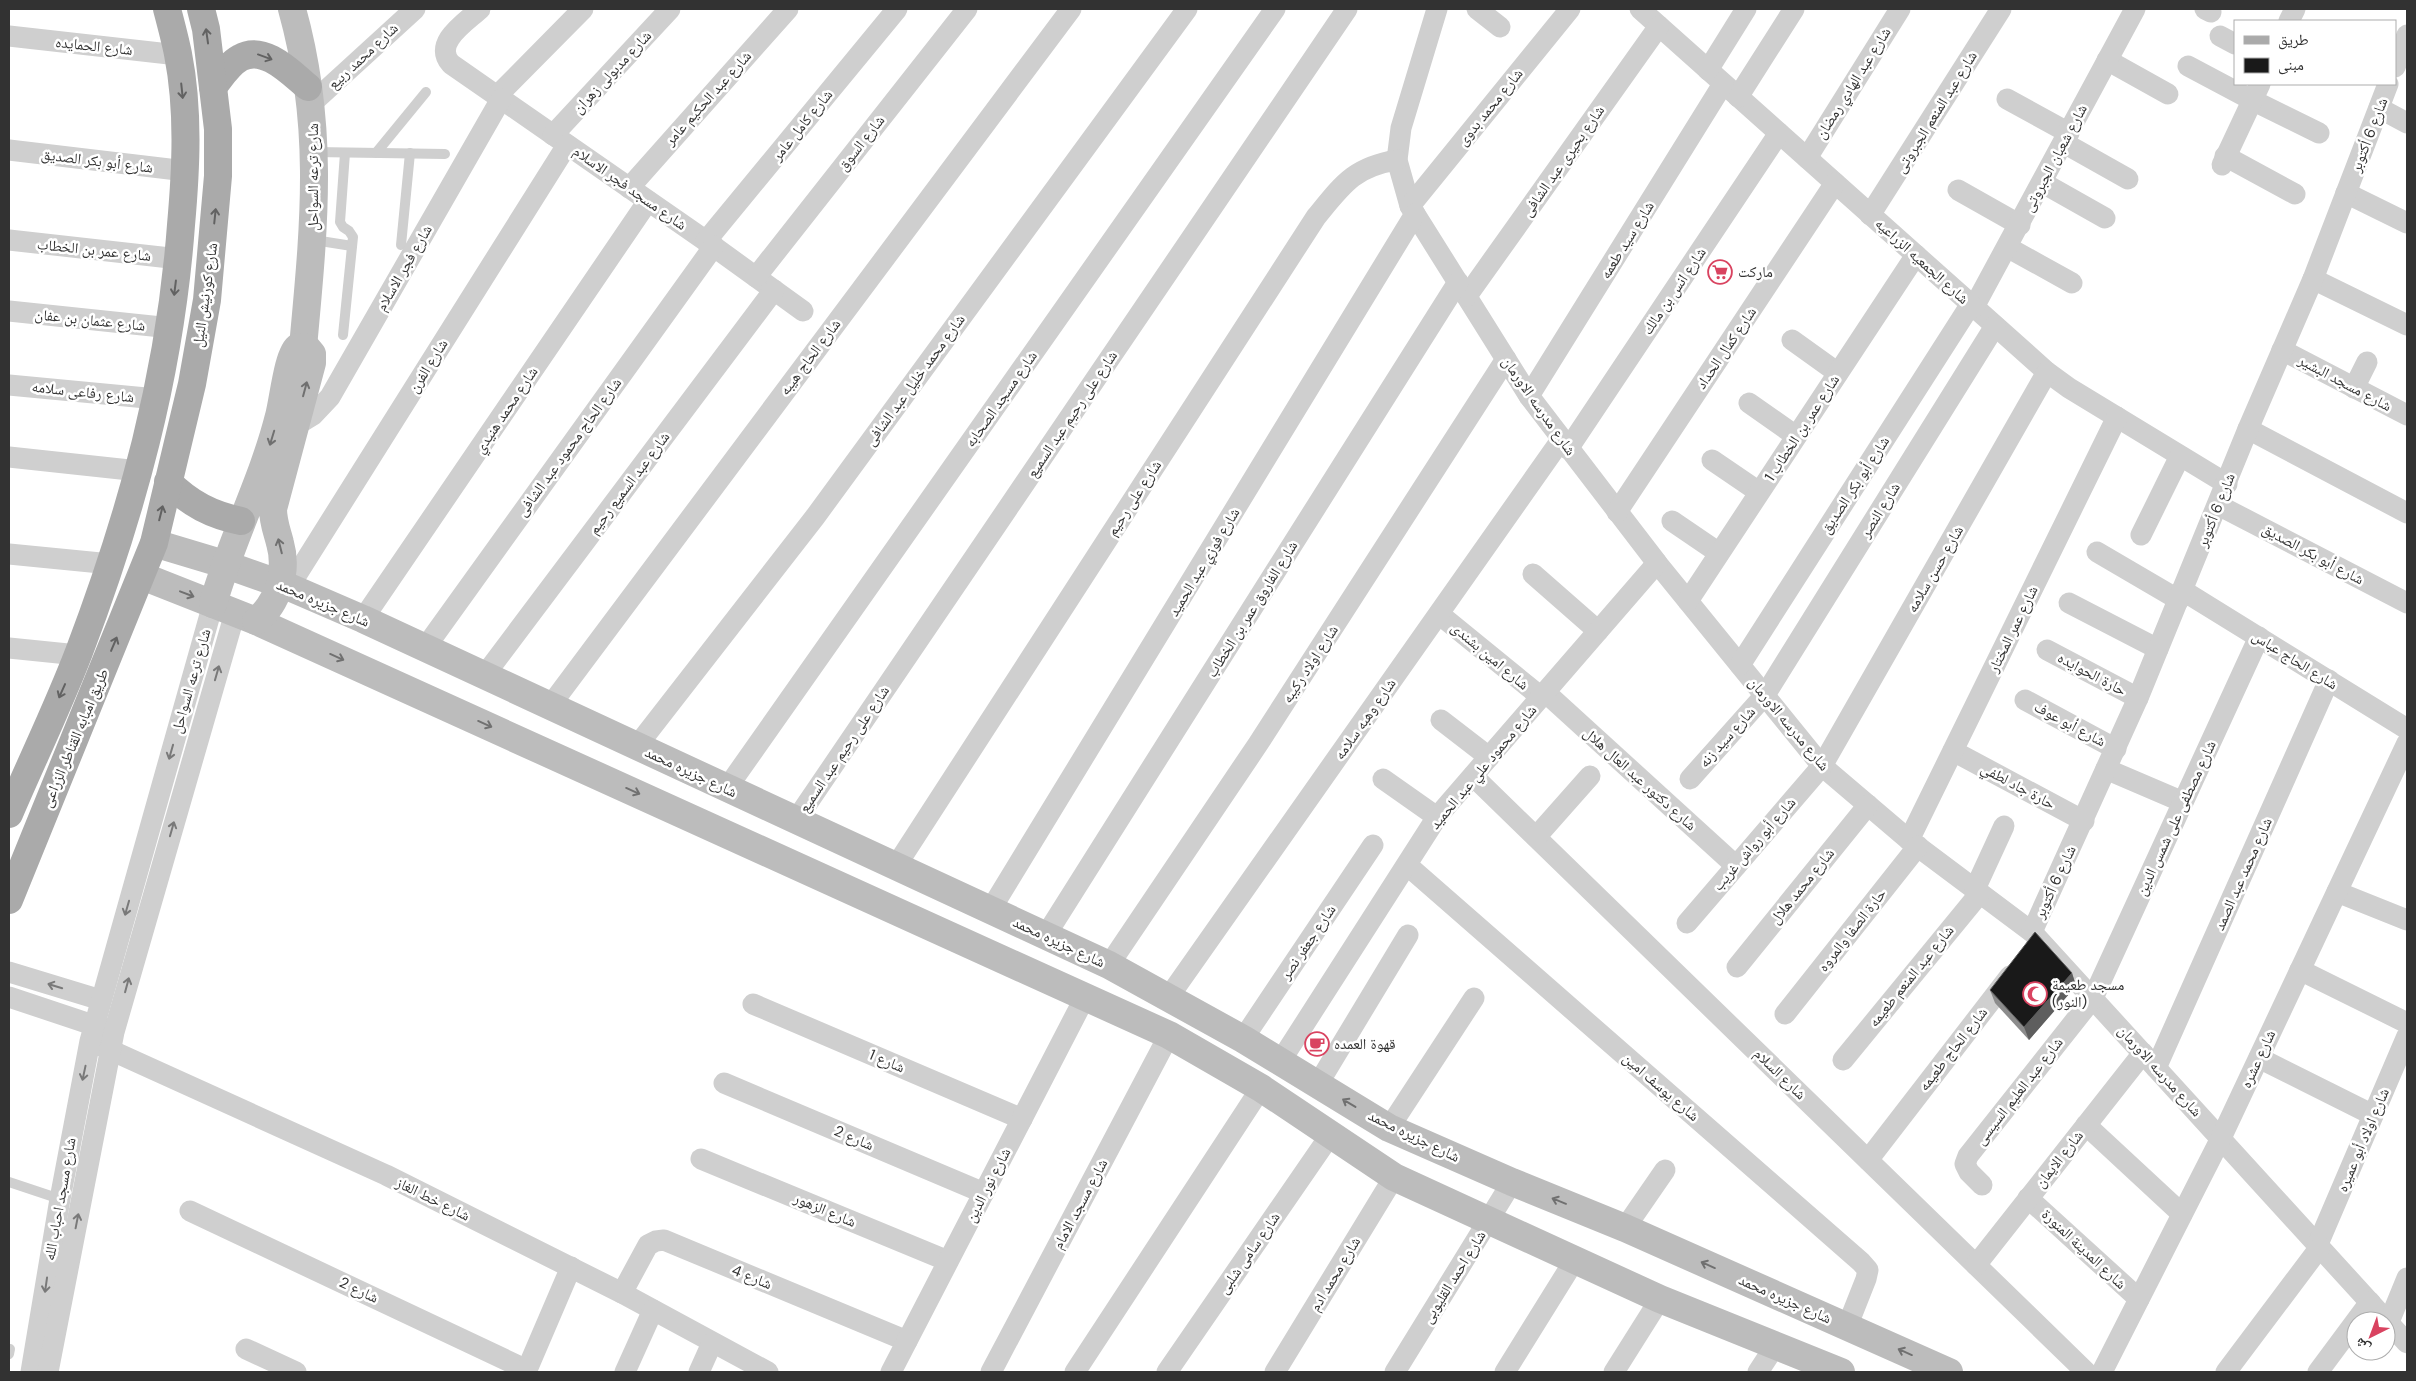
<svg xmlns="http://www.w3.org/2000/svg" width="2416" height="1381" viewBox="0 0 2416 1381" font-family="'DM Sans','Noto Naskh Arabic',sans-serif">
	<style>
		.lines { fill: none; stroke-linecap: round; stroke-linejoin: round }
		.lane { stroke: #cfcfcf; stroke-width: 10 }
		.street { stroke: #cfcfcf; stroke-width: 21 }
		.secondary { stroke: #bcbcbc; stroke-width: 28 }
		.primary { stroke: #aaa; stroke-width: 28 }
		.wall { fill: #8c8c8c }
		.shaded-wall { fill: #5e5e5e }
		.building { fill: #191919; stroke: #5e5e5e }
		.oneway { stroke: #626262 }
		.oneway2 { stroke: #707070 }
		.oneway3 { stroke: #797979 }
		.labels { text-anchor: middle; stroke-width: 5; stroke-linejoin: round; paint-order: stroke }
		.street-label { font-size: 15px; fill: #323232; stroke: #fff }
		.poi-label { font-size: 15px; fill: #323232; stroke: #fff; text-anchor: start }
	</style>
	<rect width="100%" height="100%" fill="#fff"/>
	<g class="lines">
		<g class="lane">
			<path d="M315,152L445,154"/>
			<path d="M376,153L426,92"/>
			<path d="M314,240L352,246"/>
			<path d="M401,245L410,153"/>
			<path d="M343,335L353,237L349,231L343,227L340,222L345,153"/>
			<path d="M9,1182L60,1199"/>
			<path d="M9,1354L10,1349"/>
		</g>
		<g class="street">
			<path d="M480,9C466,22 432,43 451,64L706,241L803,311"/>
			<path d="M1437,9L1401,128L1397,160L1410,206L1529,396L1657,563L1822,766L1909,840L2032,932L2407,1343"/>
			<path d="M1477,9L1500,27"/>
			<path d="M1640,9L2047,372L2069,388L2227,484"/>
			<path d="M2205,9L2211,12"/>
			<path d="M2289,21L2295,9"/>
			<path d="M9,36L178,55"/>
			<path d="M2220,36L2235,44"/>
			<path d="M2107,60L2168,94"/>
			<path d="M2188,66L2252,100L2319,133"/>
			<path d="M2395,67L2407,35"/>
			<path d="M1708,70L1746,9"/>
			<path d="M497,96L583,9"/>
			<path d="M1738,97L1794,9"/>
			<path d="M2007,99L2069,133"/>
			<path d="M311,104L415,9"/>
			<path d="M2379,108L2407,123"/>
			<path d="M553,135L670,9"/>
			<path d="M2064,143L2128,179"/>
			<path d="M9,150L186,171"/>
			<path d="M2225,156L2295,194"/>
			<path d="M1807,158L1900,9"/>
			<path d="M2222,165L2260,84"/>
			<path d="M2043,183L2105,218"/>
			<path d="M629,188L788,9"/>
			<path d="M1958,190L2020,225"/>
			<path d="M2346,193L2407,223"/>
			<path d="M1410,206L1570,9"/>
			<path d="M1870,215L2001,9"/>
			<path d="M9,240L179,259"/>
			<path d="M706,241L897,9"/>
			<path d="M2007,247L2072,283"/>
			<path d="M756,277L967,9"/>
			<path d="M2313,279L2407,325"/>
			<path d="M1467,296L1659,26"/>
			<path d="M1974,307L2135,9"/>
			<path d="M9,311L171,328"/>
			<path d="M1792,340L1838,373"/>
			<path d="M2282,350L2407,415"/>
			<path d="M9,385L157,399"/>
			<path d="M2354,388L2367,362"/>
			<path d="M1529,396L1723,84"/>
			<path d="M1749,403L1796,436"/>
			<path d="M295,426L313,415L330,397L501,99"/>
			<path d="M2248,429L2407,513"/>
			<path d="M1568,449L1779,133"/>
			<path d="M9,457L139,471"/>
			<path d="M1712,460L1759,492"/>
			<path d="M2218,505L2407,603"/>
			<path d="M1617,512L1835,183"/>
			<path d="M1672,521L1719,553"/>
			<path d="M2141,535L2180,456"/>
			<path d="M2097,552L2179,600"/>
			<path d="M9,554L111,564"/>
			<path d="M1533,574L1598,631"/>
			<path d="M289,587L567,145"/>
			<path d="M2182,590L2407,729"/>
			<path d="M1688,601L1916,255"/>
			<path d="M2069,603L2158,649"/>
			<path d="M1439,614L1541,697"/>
			<path d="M363,619L648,201"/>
			<path d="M9,648L78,655"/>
			<path d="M425,648L714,246"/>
			<path d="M2047,650L2138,698"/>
			<path d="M1740,665L1971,304"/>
			<path d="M484,676L774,290"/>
			<path d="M1545,692L1736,866"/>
			<path d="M2025,700L2116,749"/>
			<path d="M550,706L1071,9"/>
			<path d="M1441,720L1489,757"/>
			<path d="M637,746L815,517L1187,9"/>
			<path d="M1953,751L2084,821"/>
			<path d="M2106,769L2183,802"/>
			<path d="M1473,776L2086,1372"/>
			<path d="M1383,779L1437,817"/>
			<path d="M1690,779L1765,695L1995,326"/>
			<path d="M727,788L1275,9"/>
			<path d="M796,820L1347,9"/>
			<path d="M1536,837L1590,776"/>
			<path d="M1909,840L2117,417"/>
			<path d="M1407,865L1861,1262L1868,1270L1866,1279L1847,1327"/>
			<path d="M896,866L1316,217C1343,184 1354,167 1397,160"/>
			<path d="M1975,889L2004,826"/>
			<path d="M2337,892L2407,920"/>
			<path d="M991,909L1415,214"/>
			<path d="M1687,923L1822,766L2047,372"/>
			<path d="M2032,932L2138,698L2248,429L2313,279L2388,84"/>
			<path d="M1046,935L1458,282"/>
			<path d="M1109,965L1258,744L1506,359"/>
			<path d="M1737,967L1868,805"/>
			<path d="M2300,970L2407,1023"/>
			<path d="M9,972L101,1000"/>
			<path d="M9,997L108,1030"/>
			<path d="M1168,998L1561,440"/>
			<path d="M753,1004L1022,1119"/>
			<path d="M1785,1014L1918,846"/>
			<path d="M1243,1039L1373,845"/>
			<path d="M97,1044L386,1175L622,1293L768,1372"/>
			<path d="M2259,1058L2373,1115"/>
			<path d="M1843,1060L1980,893"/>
			<path d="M1280,1062L1437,817L1657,563"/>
			<path d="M2156,1068L2329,680"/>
			<path d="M724,1083L984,1193"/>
			<path d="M1318,1084L1408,935"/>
			<path d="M2086,1125L2182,1214"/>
			<path d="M1389,1128L1474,998"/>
			<path d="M701,1159L948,1261"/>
			<path d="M1868,1160L2010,976"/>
			<path d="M1982,1185L1969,1172L1965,1164L1968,1156L2093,998L2259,637"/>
			<path d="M2028,1198L2139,1299"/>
			<path d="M190,1211L527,1370"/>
			<path d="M1625,1228L1665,1170"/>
			<path d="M2318,1244L2407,1036"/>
			<path d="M1976,1265L2143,1053"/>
			<path d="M622,1293L648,1245L656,1241L664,1240L907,1341"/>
			<path d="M2389,1322L2407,1278"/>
			<path d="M246,1349L296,1372"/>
			<path d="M31,1372L60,1199L90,1041L213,604"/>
			<path d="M48,1372L114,1032L235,613"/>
			<path d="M526,1372L571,1267"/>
			<path d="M625,1372L653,1310"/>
			<path d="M699,1372L712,1343"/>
			<path d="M891,1372L1085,997"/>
			<path d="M991,1372L1169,1035"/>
			<path d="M1075,1372L1261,1088"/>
			<path d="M1167,1372L1331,1134"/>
			<path d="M1275,1372L1394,1177"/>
			<path d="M1395,1372L1512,1182"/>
			<path d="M1505,1372L1574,1261"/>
			<path d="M1614,1372L1660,1299"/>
			<path d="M1758,1372L1775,1346"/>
			<path d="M2102,1372L2221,1138L2407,743"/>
			<path d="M2226,1372L2320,1247"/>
			<path d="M2318,1372L2370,1302"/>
		</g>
		<g class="secondary">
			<path d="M292,9C325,127 314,227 303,347"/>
			<path d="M154,543L224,564L289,587L363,619L1109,965L1243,1039L1389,1128L1512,1182L1625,1228L1949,1372"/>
			<path d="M142,576L256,621L1169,1035L1261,1088L1394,1177L1660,1299L1841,1372"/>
			<path d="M213,604C231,540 263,480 279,416C283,402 288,353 298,347L307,348L312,354V363L273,509C273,522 277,531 280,543C288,571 278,603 256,621"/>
		</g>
		<g class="primary">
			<path d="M213,87C221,77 229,64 240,58C264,44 291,73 308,87"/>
			<path d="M168,482C190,504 212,515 241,521"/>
			<path d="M9,814C32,760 58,707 79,652C132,512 170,375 181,225C186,169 189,110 178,54C175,39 171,24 167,9"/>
			<path d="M9,900L154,543L192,384L207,300L218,176V129L206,29L201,9"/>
		</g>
	</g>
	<path class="wall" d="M2072,973L2076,986L2029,1040L1995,1003L1990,990Z"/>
	<path class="shaded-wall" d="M2072,973L2076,986L2029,1040L2024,1027Z"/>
	<path class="building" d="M2035,932L2072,973L2024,1027L1990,990Z"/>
	<defs><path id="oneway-shaft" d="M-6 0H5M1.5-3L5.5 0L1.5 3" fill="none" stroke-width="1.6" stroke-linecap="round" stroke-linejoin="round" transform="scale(1.25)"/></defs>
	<g class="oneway">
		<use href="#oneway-shaft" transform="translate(207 36) rotate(-98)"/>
		<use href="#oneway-shaft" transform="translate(265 57) rotate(20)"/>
		<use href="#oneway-shaft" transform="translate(182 91) rotate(84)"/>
		<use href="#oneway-shaft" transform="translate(215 216) rotate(-84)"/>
		<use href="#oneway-shaft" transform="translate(175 288) rotate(97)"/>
		<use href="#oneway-shaft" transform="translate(161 513) rotate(-76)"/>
		<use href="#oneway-shaft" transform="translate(114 644) rotate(-67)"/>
		<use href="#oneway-shaft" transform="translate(62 691) rotate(114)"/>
	</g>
	<g class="oneway2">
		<use href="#oneway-shaft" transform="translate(305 389) rotate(-75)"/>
		<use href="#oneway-shaft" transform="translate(272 438) rotate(107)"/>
		<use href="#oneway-shaft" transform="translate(280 546) rotate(-104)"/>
		<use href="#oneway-shaft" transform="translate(187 594) rotate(21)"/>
		<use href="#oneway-shaft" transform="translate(337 657) rotate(24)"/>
		<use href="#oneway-shaft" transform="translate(485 724) rotate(24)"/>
		<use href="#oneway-shaft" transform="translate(633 791) rotate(24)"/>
		<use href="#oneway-shaft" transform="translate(1349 1103) rotate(-149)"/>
		<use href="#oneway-shaft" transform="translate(1559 1201) rotate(-158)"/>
		<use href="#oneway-shaft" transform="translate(1708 1265) rotate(-156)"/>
		<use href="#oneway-shaft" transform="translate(1905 1352) rotate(-156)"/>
	</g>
	<g class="oneway3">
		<use href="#oneway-shaft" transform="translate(217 673) rotate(-74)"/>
		<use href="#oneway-shaft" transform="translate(171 752) rotate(106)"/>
		<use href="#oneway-shaft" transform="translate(172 829) rotate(-74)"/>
		<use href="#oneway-shaft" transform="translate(127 908) rotate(106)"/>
		<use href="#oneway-shaft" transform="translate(127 985) rotate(-75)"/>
		<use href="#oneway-shaft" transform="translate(55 986) rotate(-163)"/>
		<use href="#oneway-shaft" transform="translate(84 1073) rotate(102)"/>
		<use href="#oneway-shaft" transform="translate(77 1221) rotate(-79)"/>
		<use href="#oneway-shaft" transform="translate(46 1285) rotate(98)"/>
	</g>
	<defs>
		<g id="supermarket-ring" transform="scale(1.25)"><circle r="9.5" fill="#fff" stroke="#d94360" stroke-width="1.5"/><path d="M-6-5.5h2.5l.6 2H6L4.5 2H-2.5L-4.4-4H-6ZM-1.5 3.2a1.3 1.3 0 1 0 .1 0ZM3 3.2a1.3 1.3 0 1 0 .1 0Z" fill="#d94360"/></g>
		<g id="mosque-ring" transform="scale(1.25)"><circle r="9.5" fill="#fff" stroke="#d94360" stroke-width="1.5"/><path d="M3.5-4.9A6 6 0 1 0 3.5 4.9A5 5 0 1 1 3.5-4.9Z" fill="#d94360"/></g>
		<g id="cafe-ring" transform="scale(1.25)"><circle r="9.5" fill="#fff" stroke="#d94360" stroke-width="1.5"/><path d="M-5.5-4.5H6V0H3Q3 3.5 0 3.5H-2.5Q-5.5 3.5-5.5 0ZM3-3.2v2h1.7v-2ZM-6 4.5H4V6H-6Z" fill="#d94360"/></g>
	</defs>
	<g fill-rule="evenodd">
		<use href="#supermarket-ring" x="1720" y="272"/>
		<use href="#mosque-ring" x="2035" y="994"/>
		<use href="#cafe-ring" x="1317" y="1044"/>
	</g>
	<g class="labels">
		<g class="street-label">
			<text transform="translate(94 46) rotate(6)" y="5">شارع الحمايده</text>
			<text transform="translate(363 56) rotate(-43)" y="5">شارع محمد ربيع</text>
			<text transform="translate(612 72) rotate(-47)" y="5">شارع مدبولى زهران</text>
			<text transform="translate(1853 83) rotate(-58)" y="5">شارع عبد الهادي رمضان</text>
			<text transform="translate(708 98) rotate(-48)" y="5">شارع عبد الحكيم عامر</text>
			<text transform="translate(1490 107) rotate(-51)" y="5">شارع محمد بدوى</text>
			<text transform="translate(1936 112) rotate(-58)" y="5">شارع عبد المنعم الجبروتى</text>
			<text transform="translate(802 125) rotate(-51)" y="5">شارع كامل عامر</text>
			<text transform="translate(2369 135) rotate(-69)" y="5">شارع 6 أكتوبر</text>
			<text transform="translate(861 143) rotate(-52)" y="5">شارع السوق</text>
			<text transform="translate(2055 158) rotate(-62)" y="5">شارع شعبان الجبروتى</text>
			<text transform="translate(97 161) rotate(7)" y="5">شارع أبو بكر الصديق</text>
			<text transform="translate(1563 161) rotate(-55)" y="5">شارع بحيرى عبد الشافى</text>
			<text transform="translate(313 177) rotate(-90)" y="5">شارع ترعه السواحل</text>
			<text transform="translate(630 188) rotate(35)" y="5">شارع مسجد فجر الاسلام</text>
			<text transform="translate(1627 240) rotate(-58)" y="5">شارع سيد طعمه</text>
			<text transform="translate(94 250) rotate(6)" y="5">شارع عمر بن الخطاب</text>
			<text transform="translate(1922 261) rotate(42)" y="5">شارع الجمعيه الزراعيه</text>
			<text transform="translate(404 268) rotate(-60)" y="5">شارع فجر الاسلام</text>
			<text transform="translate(1674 291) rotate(-56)" y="5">شارع انس بن مالك</text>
			<text transform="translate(205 295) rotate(-82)" y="5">شارع كورنيش النيل</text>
			<text transform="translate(90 320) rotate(6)" y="5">شارع عثمان بن عفان</text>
			<text transform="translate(1726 348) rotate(-56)" y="5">شارع كمال الحداد</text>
			<text transform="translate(810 357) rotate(-53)" y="5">شارع الحاج هيبه</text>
			<text transform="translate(428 366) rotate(-58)" y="5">شارع الفرن</text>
			<text transform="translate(915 380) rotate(-54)" y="5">شارع محمد خليل عبد الشافى</text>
			<text transform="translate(2345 383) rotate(28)" y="5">شارع مسجد البشير</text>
			<text transform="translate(83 392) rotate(6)" y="5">شارع رفاعى سلامه</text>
			<text transform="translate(1001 399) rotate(-55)" y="5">شارع مسجد الصحابه</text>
			<text transform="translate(1539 406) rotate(55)" y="5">شارع مدرسه الاورمان</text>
			<text transform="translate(506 410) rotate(-56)" y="5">شارع محمد هنيدي</text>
			<text transform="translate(1072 414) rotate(-56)" y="5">شارع على رحيم عبد السميع</text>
			<text transform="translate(1802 428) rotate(-57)" y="5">شارع عمر بن الخطاب 1</text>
			<text transform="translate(569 447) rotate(-54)" y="5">شارع الحاج محمود عبد الشافى</text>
			<text transform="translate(629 483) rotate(-53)" y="5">شارع عبد السميع رحيم</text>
			<text transform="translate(1855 485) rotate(-57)" y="5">شارع أبو بكر الصديق</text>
			<text transform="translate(1134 498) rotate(-57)" y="5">شارع على رحيم</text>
			<text transform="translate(1880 510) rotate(-58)" y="5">شارع النصر</text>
			<text transform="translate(2216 510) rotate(-68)" y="5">شارع 6 أكتوبر</text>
			<text transform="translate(2313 554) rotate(28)" y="5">شارع أبو بكر الصديق</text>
			<text transform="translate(1204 562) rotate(-59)" y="5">شارع فوزي عبد الحميد</text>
			<text transform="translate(1935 569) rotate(-60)" y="5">شارع حسن سلامه</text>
			<text transform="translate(323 603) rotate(23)" y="5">شارع جزيره محمد</text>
			<text transform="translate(1252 609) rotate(-58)" y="5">شارع الفاروق عمر بن الخطاب</text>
			<text transform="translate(2013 629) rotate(-64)" y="5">شارع عمر المختار</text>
			<text transform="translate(1490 656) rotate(40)" y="5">شارع امين بشندى</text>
			<text transform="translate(2295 660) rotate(32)" y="5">شارع الحاج عباس</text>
			<text transform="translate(1310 664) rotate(-57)" y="5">شارع اولاد ركيبه</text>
			<text transform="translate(2092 674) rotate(28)" y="5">حارة الحوايده</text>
			<text transform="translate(191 681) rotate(-74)" y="5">شارع ترعه السواحل</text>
			<text transform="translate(1365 719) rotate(-55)" y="5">شارع وهبه سلامه</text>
			<text transform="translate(1789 724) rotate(50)" y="5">شارع مدرسه الاورمان</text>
			<text transform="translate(2070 724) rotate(28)" y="5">شارع أبو عوف</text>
			<text transform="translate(1727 737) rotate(-48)" y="5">شارع سيد زنه</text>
			<text transform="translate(75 738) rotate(-67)" y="5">طريق امبابه القناطر الزراعى</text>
			<text transform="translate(844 749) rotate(-56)" y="5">شارع على رحيم عبد السميع</text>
			<text transform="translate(1483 767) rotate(-50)" y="5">شارع محمود علي عبد الحميد</text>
			<text transform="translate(691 772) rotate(25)" y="5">شارع جزيره محمد</text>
			<text transform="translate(1640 779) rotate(42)" y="5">شارع دكتور عبد العال هلال</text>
			<text transform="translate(2018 786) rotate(28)" y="5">حارة جاد لطفي</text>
			<text transform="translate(2176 818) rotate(-65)" y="5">شارع مصطفى على شمس الدين</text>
			<text transform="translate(1754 844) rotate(-49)" y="5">شارع أبو رواش غريب</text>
			<text transform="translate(2243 874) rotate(-66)" y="5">شارع محمد عبد الصمد</text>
			<text transform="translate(2055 882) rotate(-65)" y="5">شارع 6 أكتوبر</text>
			<text transform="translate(1802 886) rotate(-51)" y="5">شارع محمد هلال</text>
			<text transform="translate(1852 930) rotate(-52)" y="5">حارة الصفا والمروه</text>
			<text transform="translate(1059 942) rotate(25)" y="5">شارع جزيره محمد</text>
			<text transform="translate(1308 942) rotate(-56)" y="5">شارع جعفر نصر</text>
			<text transform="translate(1911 976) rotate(-51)" y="5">شارع عبد المنعم طعيمه</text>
			<text transform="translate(1953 1049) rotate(-52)" y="5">شارع الحاج طعيمه</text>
			<text transform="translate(2258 1059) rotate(-65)" y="5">شارع عشره</text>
			<text transform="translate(887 1061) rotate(23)" y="5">شارع 1</text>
			<text transform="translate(2160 1071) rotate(48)" y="5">شارع مدرسه الاورمان</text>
			<text transform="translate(1780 1074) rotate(44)" y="5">شارع السلام</text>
			<text transform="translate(1661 1087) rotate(41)" y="5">شارع يوسف امين</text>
			<text transform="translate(2019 1091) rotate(-52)" y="5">شارع عبد العليم السيسى</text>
			<text transform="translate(1414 1136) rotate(26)" y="5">شارع جزيره محمد</text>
			<text transform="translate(854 1138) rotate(23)" y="5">شارع 2</text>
			<text transform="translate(2363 1140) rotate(-67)" y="5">شارع اولاد أبو عميره</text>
			<text transform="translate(2059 1159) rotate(-52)" y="5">شارع الايمان</text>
			<text transform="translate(988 1185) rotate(-63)" y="5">شارع نور الدين</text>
			<text transform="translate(60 1199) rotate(-80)" y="5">شارع مسجد احباب الله</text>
			<text transform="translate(433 1199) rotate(26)" y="5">شارع خط الغاز</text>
			<text transform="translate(1080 1204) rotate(-62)" y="5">شارع مسجد الامام</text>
			<text transform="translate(825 1210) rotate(23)" y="5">شارع الزهور</text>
			<text transform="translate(2084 1249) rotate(43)" y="5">شارع المدينة المنورة</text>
			<text transform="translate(1249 1253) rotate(-55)" y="5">شارع سامى شلبى</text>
			<text transform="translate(1335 1274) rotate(-59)" y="5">شارع محمد ادم</text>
			<text transform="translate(752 1277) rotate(22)" y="5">شارع 4</text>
			<text transform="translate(1454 1277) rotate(-58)" y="5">شارع احمد القليوبى</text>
			<text transform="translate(359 1290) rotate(25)" y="5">شارع 2</text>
			<text transform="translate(1785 1299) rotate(24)" y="5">شارع جزيره محمد</text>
		</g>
		<g class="poi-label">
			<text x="1738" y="277">ماركت</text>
			<text x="2052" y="990">مسجد طعيمة<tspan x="2052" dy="17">(النور)</tspan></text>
			<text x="1334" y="1049">قهوة العمده</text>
		</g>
	</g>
	<rect width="2416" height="1381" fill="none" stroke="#323232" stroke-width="20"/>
	<rect x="2234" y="20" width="162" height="65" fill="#ffffff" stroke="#adadad"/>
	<rect x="2244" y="36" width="25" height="8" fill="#aaaaaa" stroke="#adadad"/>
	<text x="2278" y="45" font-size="15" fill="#323232">طريق</text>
	<rect x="2244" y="58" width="25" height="15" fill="#191919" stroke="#adadad"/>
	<text x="2278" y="70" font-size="15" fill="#323232">مبنى</text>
	<g transform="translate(2371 1336) rotate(222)"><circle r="24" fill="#ffffff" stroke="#adadad"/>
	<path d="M0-4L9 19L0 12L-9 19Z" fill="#d94360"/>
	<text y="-8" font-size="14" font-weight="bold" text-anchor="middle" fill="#323232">ش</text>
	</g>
</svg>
